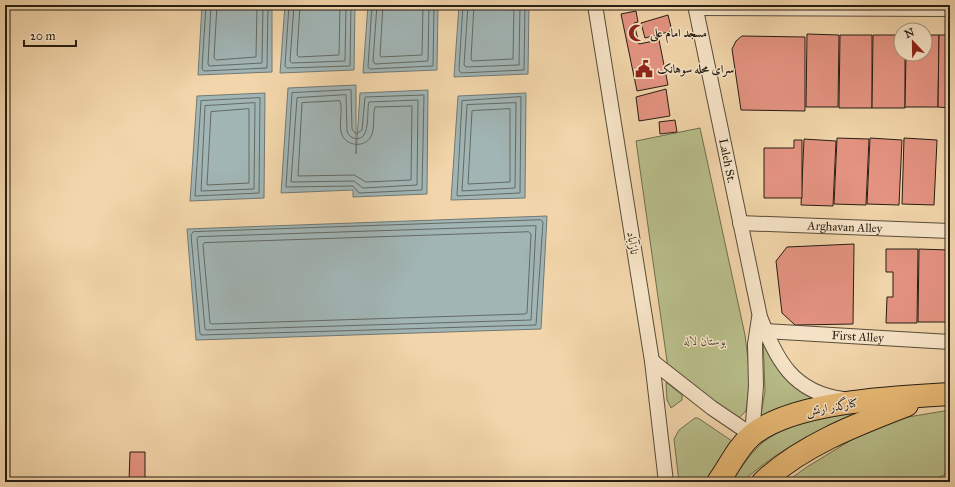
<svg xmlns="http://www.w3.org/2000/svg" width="955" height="487" viewBox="0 0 955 487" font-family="'IM FELL Great Primer',Amiri,serif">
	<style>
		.green { fill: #b8be8a; stroke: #6f6e4f }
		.water { fill: #a1b5b5; stroke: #707975 }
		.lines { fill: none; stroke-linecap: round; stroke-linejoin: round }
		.shore { stroke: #646a64; stroke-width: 1 }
		.building { fill: #e49381; stroke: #261e14 }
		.street-casing { stroke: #594c3a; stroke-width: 16 }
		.primary-casing { stroke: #261e14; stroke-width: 24 }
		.street { stroke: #f7e4c8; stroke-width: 14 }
		.primary { stroke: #e9ba75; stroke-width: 22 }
		.labels { text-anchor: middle; stroke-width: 3; stroke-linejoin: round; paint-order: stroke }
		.poi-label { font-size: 12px; font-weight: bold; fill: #261e14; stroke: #f7e4c8; text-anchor: start }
		.street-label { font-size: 12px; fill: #261e14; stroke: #f7e4c8 }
		.park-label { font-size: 12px; font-style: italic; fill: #524e37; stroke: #f7e4c8 }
	</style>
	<rect width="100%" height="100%" fill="#f2d5aa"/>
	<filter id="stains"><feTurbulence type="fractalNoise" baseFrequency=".005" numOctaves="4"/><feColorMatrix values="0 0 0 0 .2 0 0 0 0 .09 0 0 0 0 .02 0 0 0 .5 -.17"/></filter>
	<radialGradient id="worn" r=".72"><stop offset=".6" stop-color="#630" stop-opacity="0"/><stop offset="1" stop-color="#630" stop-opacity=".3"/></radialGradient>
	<g class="green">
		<path d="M700,128L745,335L750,377L746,411L738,419L668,368L636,141Z"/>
		<path d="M763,338C776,368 783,383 813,399L760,421L765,391Z"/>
		<path d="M666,382L682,395V400L671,408L667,400Z"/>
		<path d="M879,406C829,423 782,446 742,482H731C742,467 753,448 769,438C801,417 842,413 879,406Z"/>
		<path d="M950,410V472L930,482H786L807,467L869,429L886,422L908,417Z"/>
		<path d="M695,418H698L732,441L726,457L707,482H679L674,439L679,430Z"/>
	</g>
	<g class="water">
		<path d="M202,5H272V72L198,75Z"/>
		<path d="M285,5H355L354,70L280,73Z"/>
		<path d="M368,5H438L437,70L363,73Z"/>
		<path d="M459,5H529L528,74L454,77Z"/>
		<path d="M356,85V154L360,93L428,90L427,194L353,197V190L281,193L288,88Z"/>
		<path d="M265,93L264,198L190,201L197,96Z"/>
		<path d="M526,93L525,198L451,200L458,96Z"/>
		<path d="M547,216L541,329L196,340L187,229Z"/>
	</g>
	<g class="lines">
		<g class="shore">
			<path d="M206,5L202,69L204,71L267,68L268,5"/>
			<path d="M211,5L208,64L209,66L262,63L263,5"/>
			<path d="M217,5L214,58L216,60L256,57L257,5"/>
			<path d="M289,5L285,66L287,68L350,66L351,5"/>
			<path d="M294,5L290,61L292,63L345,61L346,5"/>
			<path d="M300,5L297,55L299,57L339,55L340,5"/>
			<path d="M372,5L368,67L370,69L433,66L434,5"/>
			<path d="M377,5L373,61L375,64L428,61L429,5"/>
			<path d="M383,5L380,55L381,57L422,55L423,5"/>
			<path d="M463,5L459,70L461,73L524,70L525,5"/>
			<path d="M468,5L464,65L466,67L519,65L520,5"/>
			<path d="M474,5L471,59L472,61L513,59L514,5"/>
			<path d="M351,90L352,129L356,134L362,130L365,97L424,95L422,190L359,193L353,186L286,187L292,93Z"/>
			<path d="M346,95L347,131C348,134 350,137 353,138C372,144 366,110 369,102L418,100L417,185L363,188L354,181L291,182L297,98Z"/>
			<path d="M521,97L520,193L457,196L462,101Z"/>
			<path d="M260,98L259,193L195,196L201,101Z"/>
			<path d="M340,101C343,110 339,122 341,132C344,145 362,149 370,138C376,129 372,117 375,107L412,106L411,180L366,182L354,175L298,176L302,103Z"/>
			<path d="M255,103L254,189L201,191L205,106Z"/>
			<path d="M516,103L515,188L462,191L467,105Z"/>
			<path d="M249,109V183L207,185L211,112Z"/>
			<path d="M510,109V182L468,184L472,111Z"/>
			<path d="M541,220L543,222L536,325L202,335L200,334L191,235L193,232Z"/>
			<path d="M536,226L531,320L207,330L205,329L197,239L198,237Z"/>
			<path d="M529,232L531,234L527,313L525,314L212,324L210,323L203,245L204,243Z"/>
		</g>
	</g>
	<g class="building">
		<path d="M636,11L638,22L634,23L639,44L659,40L668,85L637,91L621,14Z"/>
		<path d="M668,15L672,31L645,38L641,23Z"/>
		<path d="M807,34L839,35L838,107H806Z"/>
		<path d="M840,35H872V108H839Z"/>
		<path d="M873,35H901V54H905V108H872Z"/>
		<path d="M925,35H939L938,107H905L906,54H925Z"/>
		<path d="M939,35H950V108L938,107Z"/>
		<path d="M742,36L805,37V111L741,110L732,49L736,41Z"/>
		<path d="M666,89L670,116L639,121L636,97Z"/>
		<path d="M675,120L677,132L660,134L659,122Z"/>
		<path d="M837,138L869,139L866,205L834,204Z"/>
		<path d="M870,138L902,140L899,205L867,204Z"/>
		<path d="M904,138L937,140L934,205L902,204Z"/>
		<path d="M804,139L836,141L833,206L801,205Z"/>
		<path d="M794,140H802V198H764V148H794Z"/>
		<path d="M854,244L853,324L795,325L782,313L776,261L787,247Z"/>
		<path d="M886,249H918L917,323H886L887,297H893V272H886Z"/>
		<path d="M919,249L949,250L948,322H918Z"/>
		<path d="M950,259V323H949Z"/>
		<path d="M130,452H145V482H129Z"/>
	</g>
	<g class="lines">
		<g class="street-casing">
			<g id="street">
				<path d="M595,5L652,361L666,482"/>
				<path id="s1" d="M695,5L760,317C777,360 792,392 843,399"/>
				<path d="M696,8L950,9"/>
				<path id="s2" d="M740,223L950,231"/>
				<path id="s3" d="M765,331L950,342"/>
				<path d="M652,361L712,408L752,435"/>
				<path d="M752,435L756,386L755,344L759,318"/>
			</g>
		</g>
		<g class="primary-casing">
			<g id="primary">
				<path d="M718,482C729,467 737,448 752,435C794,401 897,397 950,394"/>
				<path d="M763,482C802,445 858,424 907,405"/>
			</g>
		</g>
		<use href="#street" class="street"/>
		<use href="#primary" class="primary"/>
	</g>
	<defs>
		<g id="mosque-bare" transform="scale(1.38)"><path d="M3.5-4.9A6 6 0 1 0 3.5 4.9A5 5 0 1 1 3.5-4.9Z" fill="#8f2418" stroke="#f7e4c8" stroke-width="2.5" paint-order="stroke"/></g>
		<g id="civic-bare" transform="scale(1.38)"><path d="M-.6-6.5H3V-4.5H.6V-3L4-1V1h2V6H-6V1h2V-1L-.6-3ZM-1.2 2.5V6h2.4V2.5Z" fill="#8f2418" stroke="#f7e4c8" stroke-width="2.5" paint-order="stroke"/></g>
	</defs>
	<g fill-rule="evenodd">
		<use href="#mosque-bare" x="637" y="33"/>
		<use href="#civic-bare" x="644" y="69"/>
	</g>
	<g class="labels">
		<g class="poi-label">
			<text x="650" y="37">مسجد امام علی</text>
			<text x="657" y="73">سرای محله سوهانک</text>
		</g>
		<g class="street-label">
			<text dy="4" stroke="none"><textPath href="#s1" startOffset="159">Laleh St.</textPath></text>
			<text dy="4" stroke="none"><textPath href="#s2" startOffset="105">Arghavan Alley</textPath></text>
			<text transform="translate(633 243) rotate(81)" y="4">نازآباد</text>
			<text dy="4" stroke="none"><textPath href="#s3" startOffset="93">First Alley</textPath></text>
			<text transform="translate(832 407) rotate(-10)" y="4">کنارگذر ارتش</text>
		</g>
		<g class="park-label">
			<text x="705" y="345">بوستان لاله</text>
		</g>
	</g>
	<rect width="955" height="487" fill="none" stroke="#f2d5aa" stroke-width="20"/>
	<rect x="6" y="6" width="943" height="475" fill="none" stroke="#261e14" stroke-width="2"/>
	<rect x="10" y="10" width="935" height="467" fill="none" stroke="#261e14"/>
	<g transform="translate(913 42) rotate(338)"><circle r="19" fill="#f7e4c8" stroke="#a39580"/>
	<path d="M0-3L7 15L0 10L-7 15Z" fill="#8f2418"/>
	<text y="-6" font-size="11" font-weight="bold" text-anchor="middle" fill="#261e14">N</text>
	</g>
	<path d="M24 40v6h52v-6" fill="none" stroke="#261e14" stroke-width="2"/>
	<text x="30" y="40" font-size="12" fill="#261e14" stroke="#f7e4c8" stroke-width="3" paint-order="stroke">20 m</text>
	<rect width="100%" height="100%" filter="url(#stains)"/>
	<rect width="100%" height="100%" fill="url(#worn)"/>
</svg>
